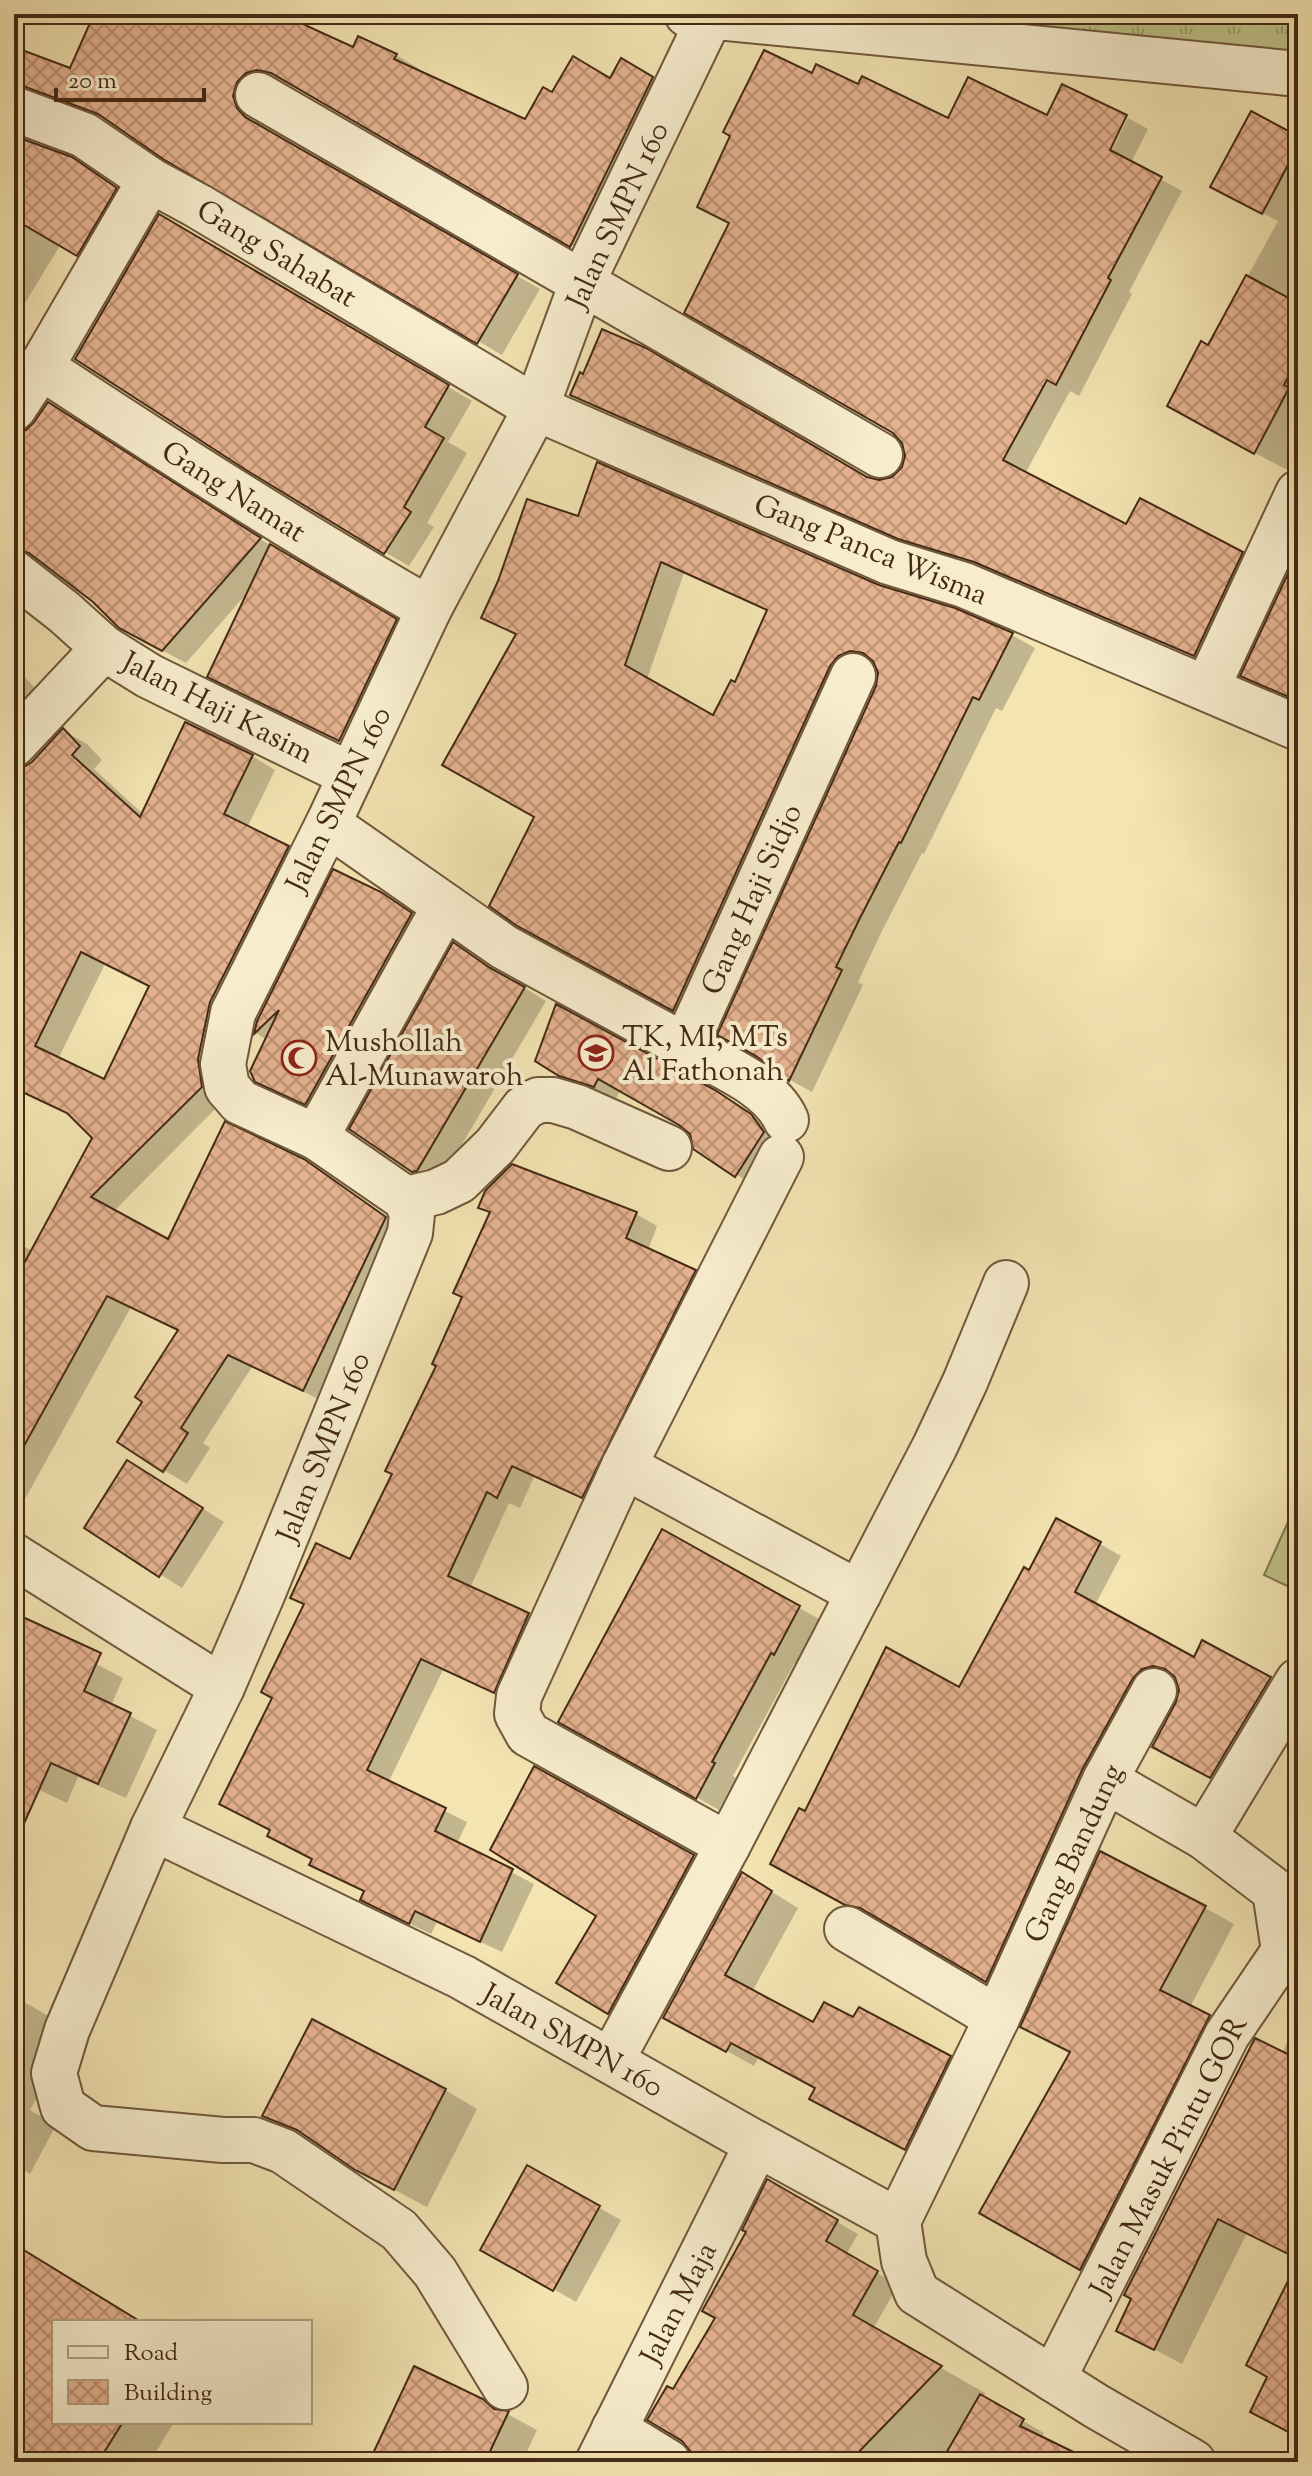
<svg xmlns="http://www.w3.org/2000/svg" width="1312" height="2476" viewBox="0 0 1312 2476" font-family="'Sorts Mill Goudy',serif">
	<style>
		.grass { fill: url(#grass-tufts); stroke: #82764f; stroke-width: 2 }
		.pitch { fill: #bfc389; stroke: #82764f; stroke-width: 2 }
		.shadow { fill: #0003; fill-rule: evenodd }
		.building { fill: url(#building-cross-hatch); stroke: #442a15; stroke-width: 2; fill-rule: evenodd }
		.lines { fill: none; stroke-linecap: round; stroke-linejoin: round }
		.minor-casing { stroke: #70583c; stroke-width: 48 }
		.minor { stroke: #f7edcd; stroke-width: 44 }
		.labels { text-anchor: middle; stroke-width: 8; stroke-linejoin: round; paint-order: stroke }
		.street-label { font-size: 30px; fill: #442a15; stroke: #f7edcd }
		.poi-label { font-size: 30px; fill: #442a15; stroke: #f7edcd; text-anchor: start }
	</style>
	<defs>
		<pattern id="grass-tufts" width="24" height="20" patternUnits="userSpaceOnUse" patternTransform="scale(2)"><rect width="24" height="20" fill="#bfc389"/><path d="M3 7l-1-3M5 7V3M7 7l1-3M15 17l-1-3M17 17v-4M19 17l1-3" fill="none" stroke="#9d9f6f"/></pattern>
		<pattern id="building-cross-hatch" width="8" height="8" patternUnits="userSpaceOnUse" patternTransform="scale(2)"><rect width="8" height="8" fill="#e5b290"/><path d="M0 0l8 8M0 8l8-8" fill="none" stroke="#bb9174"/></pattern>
	</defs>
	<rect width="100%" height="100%" fill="#f3e4b2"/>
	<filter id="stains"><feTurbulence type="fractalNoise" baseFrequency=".0025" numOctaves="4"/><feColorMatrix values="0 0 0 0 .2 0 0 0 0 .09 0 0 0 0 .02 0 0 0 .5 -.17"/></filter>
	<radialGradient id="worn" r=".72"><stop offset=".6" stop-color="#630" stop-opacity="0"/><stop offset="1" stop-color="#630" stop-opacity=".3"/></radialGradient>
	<path class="grass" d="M714,14H1298V70Z"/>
	<path class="pitch" d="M1298,1500V1591L1264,1575Z"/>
	<g class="shadow">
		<path d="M96,14H279L354,49L396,55L419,69L417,72L526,122L553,95L610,81L622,60L676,92L594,258L296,86L282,82L270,86L256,110L260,124L269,133L540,289L502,355L164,157L111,121L47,98L35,97L14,114V49L72,71Z"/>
		<path d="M813,75L859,87L949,121L1107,160L1128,118L1148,129L1131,163L1182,191L1129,292L1132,294L1079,396L1070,391L1025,474L1126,527L1242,554L1264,567L1217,667L998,574L922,550L594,407L572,395L879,482L893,479L904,468L907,456Z"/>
		<path d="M14,132L17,139L72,159L139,202L101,267L61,244L14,321Z"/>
		<path d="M1298,138V476L1191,418L1209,347L1278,221L1235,199Z"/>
		<path d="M160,216L472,401L448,442L467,453L427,523L434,527L409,566L385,552Z"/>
		<path d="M14,347L43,366L14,402Z"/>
		<path d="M72,418L282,553L418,634L362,752L232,688L248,592L186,663L145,641L43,561L28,563L14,579V450Z"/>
		<path d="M579,519L878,587L955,610L1012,635L1035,648L1002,711L996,708L924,854L922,853L882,931L858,982L863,985L812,1092L790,1080L878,687L880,674L876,663L844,644L842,648L870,665L696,1022L542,938L537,817L517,636L483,617ZM684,573L769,611L736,684L714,718L647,679Z"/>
		<path d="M1298,557V702L1243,675Z"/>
		<path d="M14,665L51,706L14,749Z"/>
		<path d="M64,731L87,744L102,760L94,769L143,814L252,756L275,770L247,828L311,862L224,1100L113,1212L169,1242L303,1161L408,1232L327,1403L252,1367L203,1443L210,1448L187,1484L164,1470L145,1401L179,1331L131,1307L14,1519V1242L33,1251L94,1138L73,1116L14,1088V767L16,770H23L34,763ZM105,964L151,986L105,1082L58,1059Z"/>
		<path d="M398,904L428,925L323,1113L275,1090L267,1040L256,1033L259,1022Z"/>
		<path d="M454,945L546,1001L440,1182H433L410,1168Z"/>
		<path d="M537,1060L728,1100L773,1129L785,1146L758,1188L695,1148L691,1133L681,1124L621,1090L616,1098L584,1088Z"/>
		<path d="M481,1207L636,1214L657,1226L648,1250L716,1284L604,1508L534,1477L520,1508L509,1503L470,1588L550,1627L516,1703L443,1670L388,1783L467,1822L457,1844L534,1884L502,1952L437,1922L431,1934L384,1912L366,1892L351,1562L394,1474L464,1297L491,1213Z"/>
		<path d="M150,1475L224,1522L182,1588L86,1527Z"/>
		<path d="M663,1532L821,1620L797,1666L794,1664L733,1776L736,1778L719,1810L560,1721Z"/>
		<path d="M1100,1544L1121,1556L1095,1605L1194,1659L1203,1642L1291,1691L1232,1789L1175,1758L1178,1704L1181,1690L1175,1677L1162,1681L1007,1992L882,1918L868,1916L773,1863L805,1813L960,1690L1030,1573Z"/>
		<path d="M14,1621L123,1678L111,1706L157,1730L126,1798L78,1777L67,1803L14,1778Z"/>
		<path d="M535,1769L722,1873L637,2029L559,1982L599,1915Z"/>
		<path d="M769,1890L798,1908L752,1992L814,2025L854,2020L950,2058L977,2074L933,2164L839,2113L817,2088L759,2057L754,2066L693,2032Z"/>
		<path d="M1205,1908L1234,1924L1190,2007L1238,2034L1110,2285L982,2212Z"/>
		<path d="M14,1996L74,2031L30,2110L56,2125L30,2174L14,2165Z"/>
		<path d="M1296,2025L1298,2259L1247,2233L1182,2364L1118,2330L1282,2053Z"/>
		<path d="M445,2090L477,2109L427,2207L389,2187L319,2143L297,2134L265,2116Z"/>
		<path d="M528,2168L621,2220L576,2302L483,2249Z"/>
		<path d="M768,2182L858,2234L846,2255L898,2285L873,2329L985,2393L983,2398L1044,2433L1041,2439L1089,2462H695L674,2392L717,2318Z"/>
		<path d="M14,2246L139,2322H54V2422H174L150,2462H14Z"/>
		<path d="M482,2400L537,2430L522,2462H371Z"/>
		<path d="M1110,2456L1121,2462H1107Z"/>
	</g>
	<g class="building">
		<path d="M94,14H281L353,47L358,36L397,54L394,59L525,119L543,87L552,92L573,56L610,78L621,58L653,77L570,247L271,73L257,70L246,73L237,82L233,96L237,108L245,117L518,274L477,344L163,159L98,114L23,86L14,85V47L70,68Z"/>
		<path d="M764,50L812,73L816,64L858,84L862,76L948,118L968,77L1047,115L1062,84L1127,115L1110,150L1162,177L1108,278L1111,280L1056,385L1047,380L1003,460L1126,524L1140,498L1243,552L1194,656L974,562L898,539L570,395L580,372L583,374L602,329L646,348L867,477L879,480L892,477L902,467L905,456L902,443L893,433L684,313L729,223L697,207L730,136L723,132Z"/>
		<path d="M1251,111L1298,136V146L1262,214L1210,187Z"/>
		<path d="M14,136L72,157L117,188L77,256L14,219Z"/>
		<path d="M159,214L449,385L425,427L444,438L404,507L411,512L384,554L246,470L75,359Z"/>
		<path d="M1246,275L1298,303V359L1284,385L1289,388L1254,454L1167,406L1201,341L1208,345Z"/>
		<path d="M48,402L261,538L162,651L119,628L93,602L29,553L14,549V433L26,430L34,422Z"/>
		<path d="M597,462L879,585L955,608L1013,633L979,700L973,697L901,843L899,842L860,918L836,967L842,970L789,1081L756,1056L717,1035L876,686L878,673L873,661L863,653L850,651L838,656L830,666L673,1011L517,926L489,906L534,817L442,765L516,634L481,618L498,581L527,499L578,516ZM661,562L767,610L735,682L731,680L713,715L625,665Z"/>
		<path d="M270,544L397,619L339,741L207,677Z"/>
		<path d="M1298,552V701L1240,676Z"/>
		<path d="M185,722L253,755L224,814L289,846L210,1002L198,1059L202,1087L91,1197L168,1239L225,1121L304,1159L386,1217L303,1391L228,1355L181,1428L188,1433L163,1472L117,1442L142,1402L135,1397L178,1330L107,1296L14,1464V1282L92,1138L67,1113L14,1088V768H22L32,762L63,728L80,746L72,755L140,817ZM81,952L149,986L104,1079L35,1046Z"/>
		<path d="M333,869L381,892L412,913L305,1105L255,1082L250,1071L279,1010L254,1034L257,1021Z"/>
		<path d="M453,942L490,968L525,987L417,1171L412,1172L349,1129Z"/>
		<path d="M556,1004L715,1090L751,1114L764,1132L735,1177L693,1149L690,1134L679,1125L598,1079L594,1087L559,1076L535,1061Z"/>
		<path d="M512,1164L637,1212L626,1238L696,1270L582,1498L512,1466L497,1498L487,1492L448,1576L529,1613L494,1693L421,1659L367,1770L446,1808L435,1831L513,1869L480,1942L415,1911L409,1924L360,1900L364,1891L309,1865L312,1859L267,1836L270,1830L219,1804L272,1698L261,1692L304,1604L290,1598L316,1543L350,1559L392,1474L385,1471L436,1366L432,1364L462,1297L453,1293L490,1212L478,1208L485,1191Z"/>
		<path d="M127,1460L203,1508L159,1577L84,1528Z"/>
		<path d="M1056,1518L1101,1542L1075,1592L1194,1657L1202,1640L1271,1677L1210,1778L1152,1747L1176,1702L1179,1690L1175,1677L1165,1669L1153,1666L1142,1669L1133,1678L1082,1770L986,1982L860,1908L845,1905L770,1864L799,1808L805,1811L886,1647L959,1687L1024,1567L1029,1570Z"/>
		<path d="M662,1529L800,1606L774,1655L771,1653L712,1762L715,1763L696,1799L558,1722Z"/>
		<path d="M14,1613L101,1653L84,1691L131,1713L98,1784L51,1763L14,1846Z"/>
		<path d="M534,1766L694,1855L608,2014L556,1983L596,1916L490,1850Z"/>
		<path d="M1100,1851L1206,1906L1160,1990L1210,2015L1080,2270L979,2213L1070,2052L1020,2027Z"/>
		<path d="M742,1872L772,1891L725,1975L813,2022L824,2002L853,2017L859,2007L951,2056L905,2150L809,2099L815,2088L731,2043L726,2052L663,2018Z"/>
		<path d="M312,2019L446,2089L394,2190L355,2170L297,2130L262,2116Z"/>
		<path d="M1255,2038L1298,2059V2259L1218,2219L1154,2350L1116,2331L1131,2299L1124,2295Z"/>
		<path d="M527,2165L600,2206L553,2291L480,2250Z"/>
		<path d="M767,2179L838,2220L826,2241L878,2271L853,2315L942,2366L849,2462H693L690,2451L682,2441L647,2420L667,2386L673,2389L715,2318L702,2311L746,2232L742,2230Z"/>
		<path d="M14,2244L141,2322H54V2422H123L98,2462H14Z"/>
		<path d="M1298,2261V2437L1250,2412L1267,2377L1246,2365Z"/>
		<path d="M414,2366L483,2399L494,2409L509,2411L485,2462H369Z"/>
		<path d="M980,2394L1024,2419L1020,2426L1094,2462H941Z"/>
	</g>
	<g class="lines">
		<g class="minor-casing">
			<g id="minor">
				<path d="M687,14L1298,74"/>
				<path d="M258,95L880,455"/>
				<path d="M14,109L84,135L150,180L198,206L536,408L889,562L964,585L1298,728"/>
				<path d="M41,367C168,451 297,534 429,609"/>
				<path d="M14,408L41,367L150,180"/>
				<path d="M14,573L64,612L104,648L149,676L351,775"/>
				<path d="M1207,688L1298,493"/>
				<path d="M14,744L104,648"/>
				<path d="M328,824L504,947L685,1046L853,676"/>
				<path d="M685,1046C718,1065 770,1084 786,1120"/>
				<path d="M316,1137L445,906"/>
				<path d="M406,1199L436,1192L459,1181L495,1146L524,1108L538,1100H553L577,1107L669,1148"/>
				<path d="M624,1466L859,1593"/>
				<path d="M14,1556L222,1687"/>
				<path d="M1105,1780L1204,1837L1275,1891L1284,1951"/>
				<path d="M153,1828L462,1977L757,2144L898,2221L904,2261L917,2293L1096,2406L1193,2462"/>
				<path d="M1204,1837L1298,1681"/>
				<path d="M728,1845L528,1734L517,1714L519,1696L624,1466L781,1157"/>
				<path d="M847,1929L997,2018"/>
				<path d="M611,2061L728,1845L935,1446L965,1382L1006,1283"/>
				<path d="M898,2221L997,2018L1105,1780L1154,1691"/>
				<path d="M1053,2379L1227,2035L1284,1951L1298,1948"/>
				<path d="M505,2387L435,2272L399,2230L283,2151L254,2140H223L93,2128L63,2107L54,2073L67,2030L153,1828L222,1687L262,1595L410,1233L412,1214L406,1199L316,1137L240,1102L227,1087L223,1064L233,1013L328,824L429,609L536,408L582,283L710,17"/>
				<path d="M614,2429L668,2462"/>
				<path d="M598,2462L757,2144"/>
			</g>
		</g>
		<use href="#minor" class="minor"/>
	</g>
	<defs>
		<g id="school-ring" transform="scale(1.8)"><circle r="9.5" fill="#f7edcd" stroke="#8f2418" stroke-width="1.5"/><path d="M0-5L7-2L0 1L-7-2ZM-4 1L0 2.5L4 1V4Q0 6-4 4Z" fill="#8f2418"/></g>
		<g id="mosque-ring" transform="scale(1.8)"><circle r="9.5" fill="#f7edcd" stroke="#8f2418" stroke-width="1.5"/><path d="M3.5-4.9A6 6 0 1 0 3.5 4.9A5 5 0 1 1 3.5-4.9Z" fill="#8f2418"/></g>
	</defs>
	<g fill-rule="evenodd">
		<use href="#school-ring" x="596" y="1053"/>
		<use href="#mosque-ring" x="299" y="1058"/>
	</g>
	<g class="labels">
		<g class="street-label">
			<text transform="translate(617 215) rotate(-65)" y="10">Jalan SMPN 160</text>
			<text transform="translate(277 253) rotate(31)" y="10">Gang Sahabat</text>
			<text transform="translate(234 491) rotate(32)" y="10">Gang Namat</text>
			<text transform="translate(871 549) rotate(22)" y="10">Gang Panca Wisma</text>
			<text transform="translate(218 707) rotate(27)" y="10">Jalan Haji Kasim</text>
			<text transform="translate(338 799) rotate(-64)" y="10">Jalan SMPN 160</text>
			<text transform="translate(751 899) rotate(-66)" y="10">Gang Haji Sidjo</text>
			<text transform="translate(323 1447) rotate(-68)" y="10">Jalan SMPN 160</text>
			<text transform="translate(1073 1853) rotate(-65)" y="10">Gang Bandung</text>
			<text transform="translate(573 2040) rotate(29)" y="10">Jalan SMPN 160</text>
			<text transform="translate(1168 2156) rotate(-63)" y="10">Jalan Masuk Pintu GOR</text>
			<text transform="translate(678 2303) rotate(-63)" y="10">Jalan Maja</text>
		</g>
		<g class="poi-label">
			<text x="622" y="1046">TK, MI, MTs<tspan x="622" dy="34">Al Fathonah</tspan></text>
			<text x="325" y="1051">Mushollah<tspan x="325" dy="34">Al-Munawaroh</tspan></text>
		</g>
	</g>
	<rect width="1312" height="2476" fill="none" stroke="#f3e4b2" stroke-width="48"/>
	<rect x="16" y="16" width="1280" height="2444" fill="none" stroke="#442a15" stroke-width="4"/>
	<rect x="24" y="24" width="1264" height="2428" fill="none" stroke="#442a15" stroke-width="2"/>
	<rect x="52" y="2320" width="260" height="104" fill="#f7edcd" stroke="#af9f83" stroke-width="2"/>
	<rect x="68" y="2346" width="40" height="12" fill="#f7edcd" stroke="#af9f83" stroke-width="2"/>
	<text x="124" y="2360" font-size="24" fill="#442a15">Road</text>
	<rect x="68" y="2380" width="40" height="24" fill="url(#building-cross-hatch)" stroke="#af9f83" stroke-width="2"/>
	<text x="124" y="2400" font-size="24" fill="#442a15">Building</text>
	<path d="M56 88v12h148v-12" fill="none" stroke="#442a15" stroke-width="4"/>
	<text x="68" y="88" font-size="24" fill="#442a15" stroke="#f7edcd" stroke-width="6" paint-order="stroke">20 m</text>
	<rect width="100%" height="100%" filter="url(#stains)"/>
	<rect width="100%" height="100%" fill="url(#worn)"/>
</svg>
